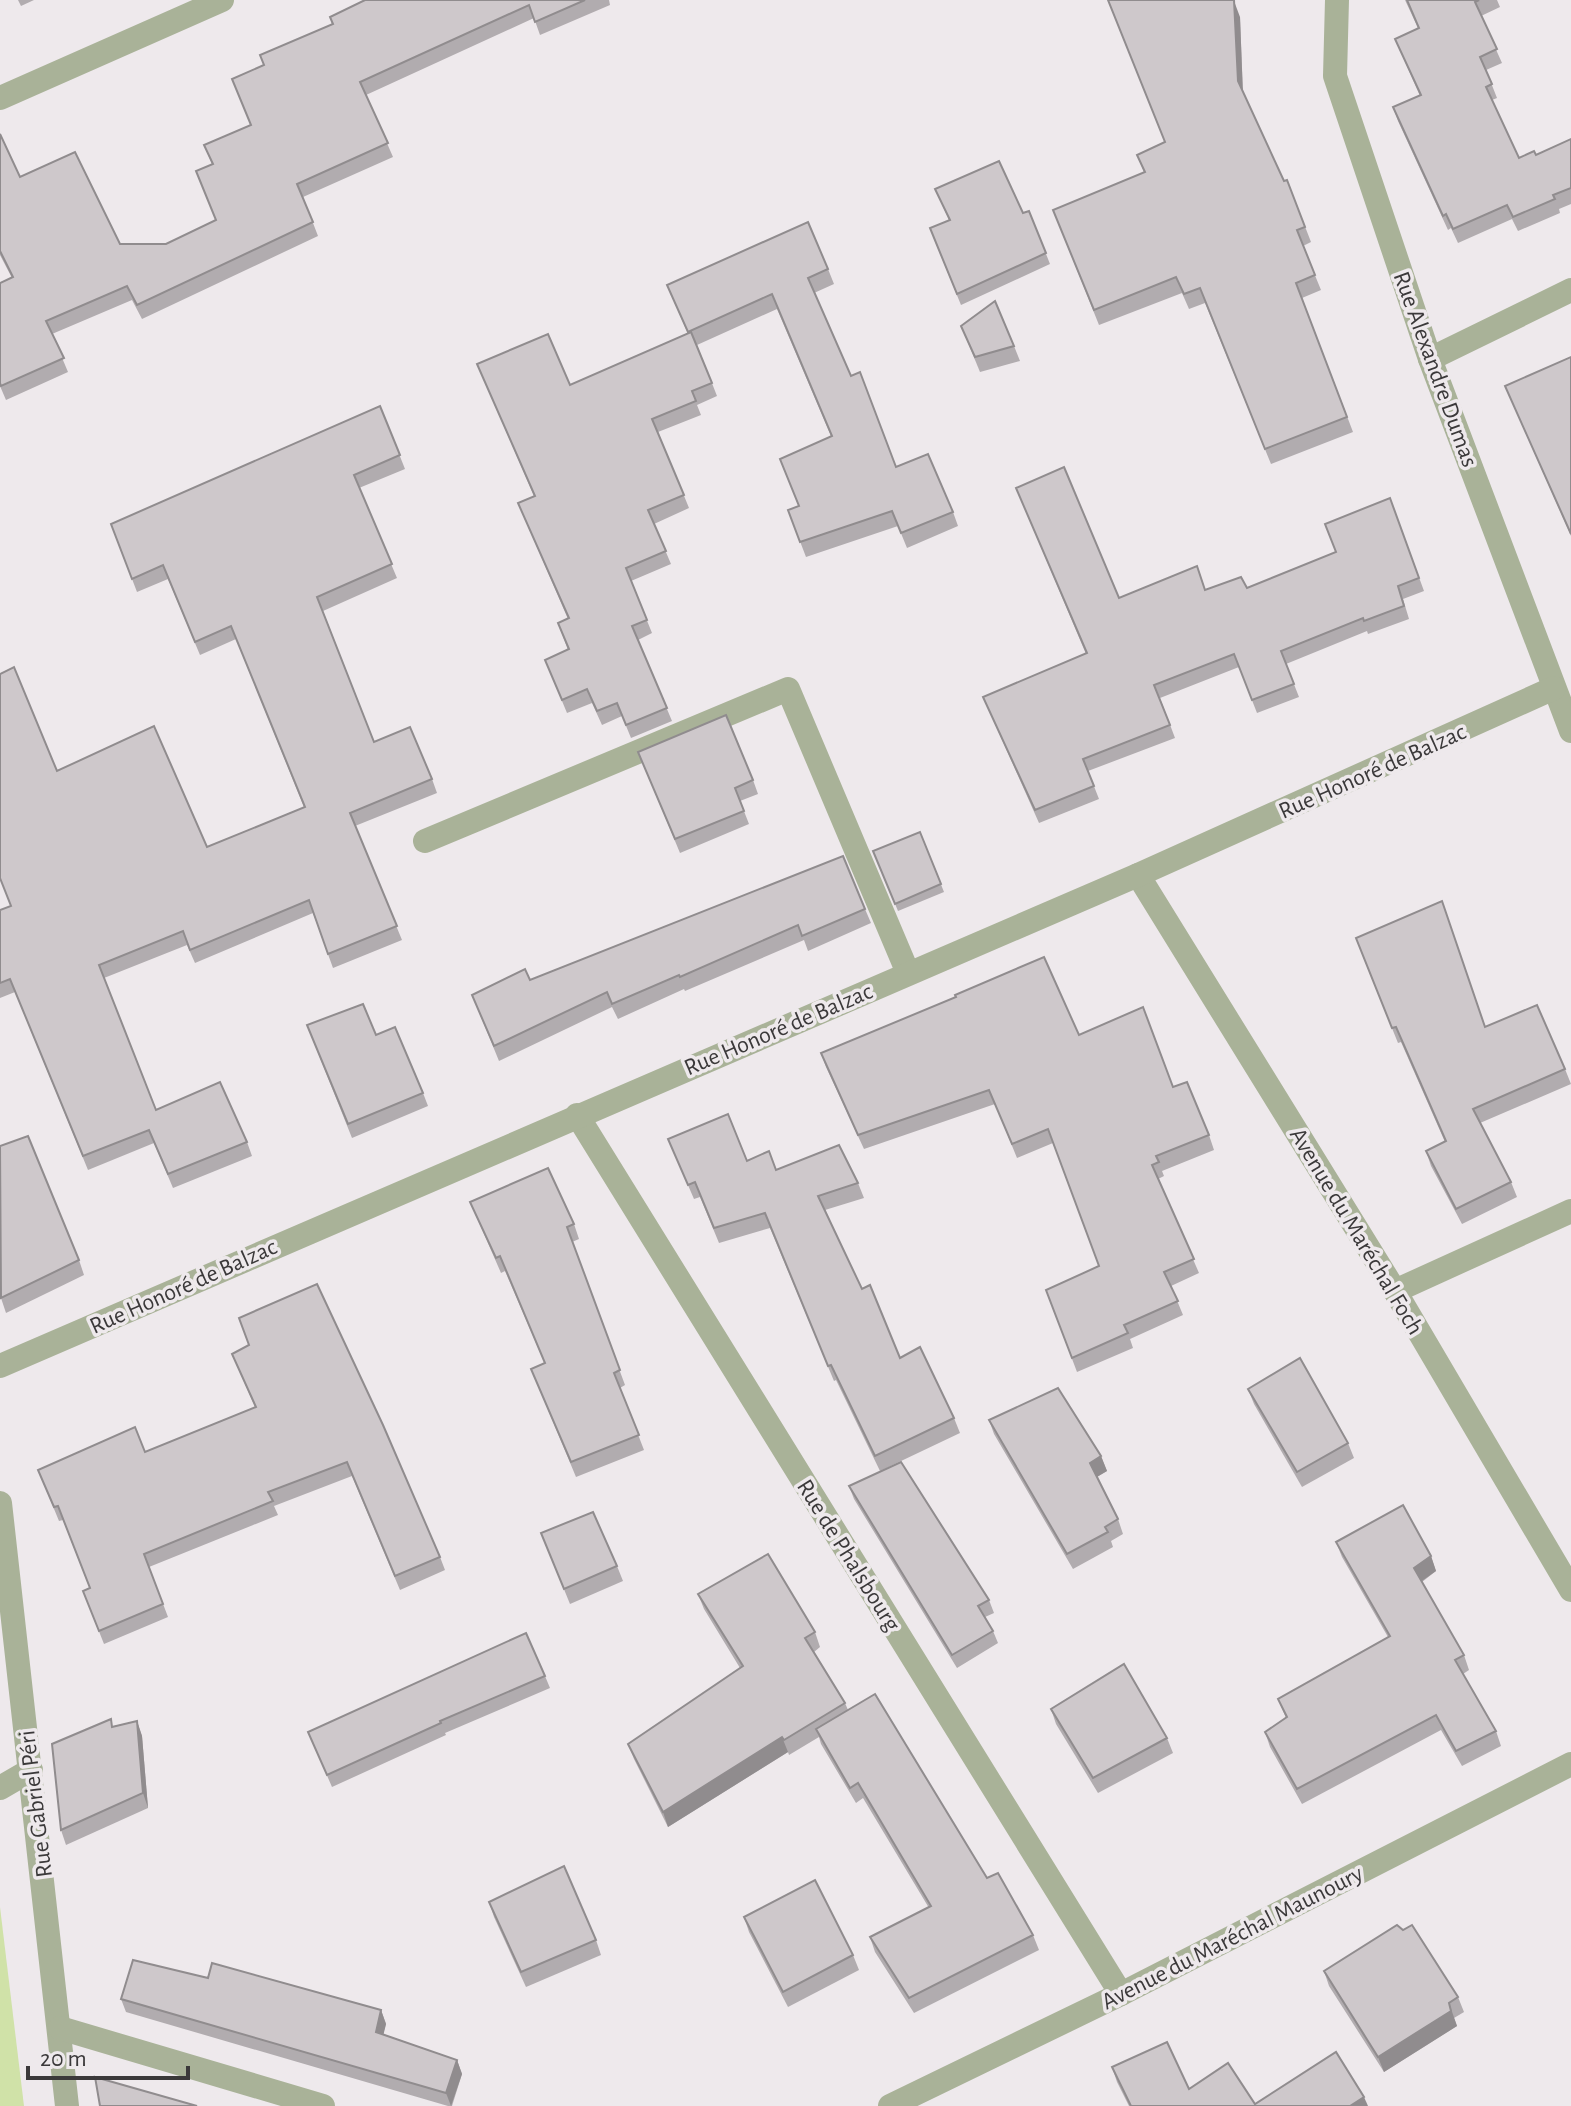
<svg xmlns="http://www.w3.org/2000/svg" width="1571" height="2106" viewBox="0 0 1571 2106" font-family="'Alegreya Sans',sans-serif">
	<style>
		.green { fill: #d0e2a8 }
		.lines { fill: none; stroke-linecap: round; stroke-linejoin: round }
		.minor { stroke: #a9b298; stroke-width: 24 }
		.wall { fill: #b1acaf }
		.shaded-wall { fill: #908c8e }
		.building { fill: #cec8cb; stroke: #908c8e; stroke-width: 2 }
		.labels { text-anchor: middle; stroke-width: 7; stroke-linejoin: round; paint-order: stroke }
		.street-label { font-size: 24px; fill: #3b393a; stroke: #eee9ec }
	</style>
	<rect width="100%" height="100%" fill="#eee9ec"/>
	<path class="green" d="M0,1907L24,2106H0Z"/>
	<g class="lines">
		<g class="minor">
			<path d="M1337,0L1335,76L1430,359L1571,731"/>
			<path d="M0,98L222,0"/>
			<path d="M1430,359L1571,290"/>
			<path d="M425,841L788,689L908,973"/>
			<path d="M1138,875L1395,1291L1571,1590"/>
			<path d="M577,1115L1121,1994"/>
			<path d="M1395,1291L1571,1211"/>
			<path d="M0,1366L1138,875L1554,688"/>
			<path d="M0,1503L67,2106"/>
			<path d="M0,1788L31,1770"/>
			<path d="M60,2028L323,2106"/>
			<path d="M890,2106L1121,1994L1571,1764"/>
		</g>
	</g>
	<g class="wall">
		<path d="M18,0H34L21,6Z"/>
		<path d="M365,0H609L610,5L540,35L534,18L366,95L393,157L303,197L318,236L142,319L132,300L52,334L68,372L6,400L0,386V283L12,278L0,255V134L20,177L120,244H166L216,221L212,164L204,145L251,125L232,79L264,65L332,24L330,17Z"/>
		<path d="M1405,0H1497L1500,7L1481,16L1502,63L1486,70L1497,98L1492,100L1519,158L1536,155L1571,139V204L1559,209L1560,213L1518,231L1512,219L1458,243L1451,228L1448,230L1398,121L1393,107L1420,96L1395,39L1418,28Z"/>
		<path d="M1240,17L1243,93L1284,181L1287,180L1311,242L1303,246L1321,290L1302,298L1353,432L1271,464L1205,303L1189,309L1182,293L1099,325L1059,225L1144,172L1137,155L1165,143Z"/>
		<path d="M935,189L1023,213L1029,211L1050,264L961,305L934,239L949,220Z"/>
		<path d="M828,269L834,284L814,293L851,376L896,467L953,512L958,526L907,548L898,526L806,557L788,510L798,506L831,436L777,309L697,345L717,396L697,405L701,415L658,432L689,508L654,524L671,564L631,581L652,633L638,640L672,721L631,738L622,716L602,725L592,703L567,713L545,660L568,650L558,623L568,619L518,503L534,496L477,364L570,385L688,334L667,285Z"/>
		<path d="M961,326L1014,346L1020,361L980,372Z"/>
		<path d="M1571,357V536L1505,386Z"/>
		<path d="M380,406L405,469L359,488L397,578L323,611L374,742L432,779L437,793L355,826L402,940L333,968L313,913L195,963L187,945L104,978L156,1110L247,1142L252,1156L173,1188L154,1143L88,1170L15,992L0,998V910L11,906L57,771L207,847L304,807L236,639L200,655L168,579L137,592L111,524Z"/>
		<path d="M1016,488L1119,598L1206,590L1247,588L1336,552L1390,498L1424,591L1403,599L1409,619L1368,634L1367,631L1286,664L1299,697L1257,713L1239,667L1160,698L1175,738L1088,771L1099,799L1039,823L983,697L1086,654Z"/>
		<path d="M638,752L753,780L758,794L740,801L749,824L680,853Z"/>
		<path d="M920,832L944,892L898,911L873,851Z"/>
		<path d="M865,909L871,923L808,951L804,940L685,991L684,989L618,1019L612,1007L499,1061L472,995L530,980Z"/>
		<path d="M1362,954L1485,1027L1565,1069L1571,1084L1480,1123L1511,1182L1517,1197L1462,1224L1431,1166L1426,1151L1445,1142L1401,1042L1398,1043Z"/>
		<path d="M376,1035L423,1093L428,1106L352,1138L312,1038Z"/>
		<path d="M1079,1035L1173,1087L1209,1135L1214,1150L1162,1171L1164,1176L1158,1179L1199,1273L1171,1286L1183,1315L1130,1339L1133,1348L1077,1372L1046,1290L1099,1266L1053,1143L1017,1158L995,1104L864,1149L826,1067L821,1053Z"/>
		<path d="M668,1139L776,1170L858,1183L864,1198L825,1210L862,1289L900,1358L954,1418L960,1433L880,1471L836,1380L834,1381L770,1228L719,1243L700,1197L694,1199Z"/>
		<path d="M470,1202L574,1224L579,1239L572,1242L625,1385L620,1388L644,1450L576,1477L531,1369L545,1364L505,1271L501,1273Z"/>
		<path d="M79,1260L84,1275L6,1313L1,1298Z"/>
		<path d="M249,1345L440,1557L445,1570L400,1590L352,1476L274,1506L278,1515L149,1567L168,1617L104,1644L83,1591L90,1589L63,1520L59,1521L38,1470L145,1452L255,1407L232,1354Z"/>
		<path d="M1248,1389L1348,1443L1354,1458L1302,1487L1254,1404Z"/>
		<path d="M989,1420L1101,1456L1107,1471L1097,1477L1118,1519L1123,1534L1111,1541L1113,1547L1073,1569L994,1434Z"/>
		<path d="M849,1486L989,1600L994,1613L985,1617L993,1631L998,1643L957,1668L854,1499Z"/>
		<path d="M541,1533L617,1566L623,1581L570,1604Z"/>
		<path d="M1336,1542L1431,1556L1436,1571L1422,1582L1464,1655L1469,1670L1463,1674L1496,1731L1501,1746L1462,1766L1441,1730L1302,1804L1270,1747L1265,1732L1286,1718L1278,1699L1388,1637L1342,1557Z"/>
		<path d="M698,1594L815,1632L820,1647L814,1652L845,1703L848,1710L1033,1935L1039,1950L914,2013L875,1952L870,1937L929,1908L863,1798L856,1803L821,1744L819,1737L789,1755L788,1752L668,1827L634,1759L628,1744L740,1668L704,1609Z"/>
		<path d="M545,1676L550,1688L445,1733L446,1735L332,1787L308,1732Z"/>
		<path d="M1051,1709L1167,1738L1173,1753L1098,1793L1056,1724Z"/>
		<path d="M137,1721L142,1736L148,1808L66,1845L61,1830L114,1726Z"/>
		<path d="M489,1902L596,1940L601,1955L526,1987L494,1917Z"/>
		<path d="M744,1917L853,1955L859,1970L788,2007L749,1932Z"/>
		<path d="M1403,1930L1458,1997L1464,2012L1454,2018L1457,2026L1384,2072L1329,1986L1324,1971Z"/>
		<path d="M208,1978L381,2010L386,2024L383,2034L457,2060L462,2074L452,2106H448L126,2012L121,1999Z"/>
		<path d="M1112,2067L1189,2089L1255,2104L1368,2106H1129L1117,2082Z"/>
	</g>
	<g class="shaded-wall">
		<path d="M1234,1L1240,17L1243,97L1238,81Z"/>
		<path d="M1101,1456L1107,1471L1095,1478L1090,1463Z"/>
		<path d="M1431,1556L1436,1571L1419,1583L1414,1568Z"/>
		<path d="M137,1721L142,1736L148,1808L143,1793Z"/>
		<path d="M782,1737L788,1752L668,1827L663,1812Z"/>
		<path d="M1449,2003L1457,2026L1384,2072L1378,2057Z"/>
		<path d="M381,2010L386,2024L381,2045L376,2032Z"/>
		<path d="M457,2060L462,2074L451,2106L446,2093Z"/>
		<path d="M1364,2097L1368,2106H1350Z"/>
	</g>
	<g class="building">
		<path d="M365,0H585L535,22L529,5L360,82L388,143L297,184L313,222L137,305L127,286L46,321L64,358L1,386L0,383V283L13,277L0,251V134L20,177L75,152L120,244H166L216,220L196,171L213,164L204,145L251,125L232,79L264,65L260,55L333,24L330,17Z"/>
		<path d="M1108,0H1234L1238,81L1284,181L1287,180L1305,227L1297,230L1315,275L1296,283L1347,417L1265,449L1200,288L1184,294L1176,277L1094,310L1053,210L1145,172L1137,155L1165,142Z"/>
		<path d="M1407,0H1479L1475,2L1497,49L1480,57L1492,84L1486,87L1519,158L1534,151L1536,155L1571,139V188L1553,195L1555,199L1513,217L1507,205L1453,229L1446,214L1443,216L1393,107L1421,95L1395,39L1419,28Z"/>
		<path d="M999,161L1023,213L1029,211L1046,253L957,294L930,228L950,220L935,189Z"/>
		<path d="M808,222L828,269L808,278L851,376L860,372L896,467L928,454L953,512L901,533L892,511L800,542L788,510L799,506L780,459L832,436L772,294L688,332L667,285Z"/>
		<path d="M995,301L1014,346L975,357L961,326Z"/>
		<path d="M691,332L712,383L692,391L696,401L652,419L684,495L648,510L666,551L626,568L647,620L632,626L667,708L626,725L617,703L597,711L587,689L562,700L545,660L569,649L558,623L569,618L518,503L535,496L477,364L548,334L570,385Z"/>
		<path d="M1571,357V534L1505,386Z"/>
		<path d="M380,406L400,455L354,475L392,564L317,597L374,742L410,727L432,779L350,813L397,926L328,954L309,900L190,950L183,931L99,965L156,1110L220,1082L247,1142L168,1174L149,1130L83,1156L10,979L0,983V910L11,906L0,878V674L14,667L57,771L154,726L207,847L305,807L231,626L195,642L163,565L132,579L111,524Z"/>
		<path d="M1064,467L1119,598L1197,566L1205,590L1241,577L1247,588L1336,552L1325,524L1390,498L1419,578L1398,586L1404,606L1364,621L1363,618L1281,651L1294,684L1252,700L1234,654L1154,685L1170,725L1083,759L1094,786L1035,810L983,697L1087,653L1016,488Z"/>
		<path d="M726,715L753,780L735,788L744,811L675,839L638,752Z"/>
		<path d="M920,832L941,884L895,904L873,851Z"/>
		<path d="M843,856L865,909L802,936L798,925L680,977L679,975L612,1004L607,992L494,1046L472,995L525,969L530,980Z"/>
		<path d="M1442,901L1485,1027L1537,1005L1565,1069L1473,1109L1511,1182L1456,1209L1426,1151L1446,1141L1396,1027L1392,1028L1356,938Z"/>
		<path d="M1044,957L1079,1035L1143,1007L1173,1087L1187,1082L1209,1135L1156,1156L1159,1162L1152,1165L1194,1259L1164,1272L1178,1301L1124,1325L1128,1333L1072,1358L1046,1290L1099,1266L1048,1129L1012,1144L989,1090L858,1135L821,1053L956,997L955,995Z"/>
		<path d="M363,1004L376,1035L395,1027L423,1093L348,1124L307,1025Z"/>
		<path d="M728,1114L747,1161L769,1151L776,1170L839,1145L858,1183L818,1196L862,1289L870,1285L900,1358L920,1347L954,1418L875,1456L831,1365L828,1366L765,1213L714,1228L695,1182L688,1185L668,1139Z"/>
		<path d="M28,1136L79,1260L1,1298L0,1146Z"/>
		<path d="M548,1168L574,1224L567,1227L620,1370L614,1373L639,1435L571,1462L531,1369L545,1363L500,1256L496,1258L470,1202Z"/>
		<path d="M317,1284L383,1425L440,1557L395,1576L347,1462L268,1492L273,1501L144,1554L163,1604L99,1631L83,1591L90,1588L58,1506L54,1507L38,1470L135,1427L145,1452L256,1407L232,1354L249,1345L239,1318Z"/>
		<path d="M1300,1358L1348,1443L1297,1472L1248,1389Z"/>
		<path d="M1058,1388L1101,1456L1090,1463L1118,1519L1105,1527L1108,1532L1067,1554L989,1420Z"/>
		<path d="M901,1462L989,1600L978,1606L993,1631L952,1655L849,1486Z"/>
		<path d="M1403,1505L1431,1556L1414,1568L1464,1655L1455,1660L1496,1731L1456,1751L1436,1715L1297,1789L1265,1732L1287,1717L1278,1699L1390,1636L1336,1542Z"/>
		<path d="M593,1512L617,1566L564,1589L541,1533Z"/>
		<path d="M768,1554L815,1632L805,1638L845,1703L784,1740L782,1737L663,1812L628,1744L743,1666L698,1594Z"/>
		<path d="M526,1633L545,1676L440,1721L441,1723L327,1775L308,1732Z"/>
		<path d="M1124,1664L1167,1738L1093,1778L1051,1709Z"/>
		<path d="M875,1694L987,1878L998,1873L1033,1935L909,1998L870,1937L931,1906L858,1783L850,1788L816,1729Z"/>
		<path d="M111,1719L112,1727L137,1721L143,1793L61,1830L52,1744Z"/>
		<path d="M564,1866L596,1940L521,1972L489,1902Z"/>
		<path d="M815,1880L853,1955L783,1992L744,1917Z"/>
		<path d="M1397,1925L1403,1930L1412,1925L1458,1997L1449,2003L1451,2011L1378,2057L1324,1971Z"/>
		<path d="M133,1960L208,1978L212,1963L381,2010L376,2032L457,2060L446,2093L121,1999Z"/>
		<path d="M1167,2042L1189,2089L1228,2063L1255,2104L1336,2052L1364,2097L1350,2106H1131L1112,2067Z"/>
		<path d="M95,2077L197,2106H100Z"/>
	</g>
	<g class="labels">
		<g class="street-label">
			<text transform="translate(1436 369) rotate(70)" y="8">Rue Alexandre Dumas</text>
			<text transform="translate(1372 771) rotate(-24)" y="8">Rue Honoré de Balzac</text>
			<text transform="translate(778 1029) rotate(-23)" y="8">Rue Honoré de Balzac</text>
			<text transform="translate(1357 1231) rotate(59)" y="8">Avenue du Maréchal Foch</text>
			<text transform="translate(183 1286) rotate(-24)" y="8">Rue Honoré de Balzac</text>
			<text transform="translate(849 1555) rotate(58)" y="8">Rue de Phalsbourg</text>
			<text transform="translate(35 1804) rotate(-97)" y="8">Rue Gabriel Péri</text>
			<text transform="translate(1232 1937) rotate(-27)" y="8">Avenue du Maréchal Maunoury</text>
		</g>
	</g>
	<path d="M28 2066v12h160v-12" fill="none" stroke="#3b393a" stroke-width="4"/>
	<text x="40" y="2066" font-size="24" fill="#3b393a" stroke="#eee9ec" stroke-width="6" paint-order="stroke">20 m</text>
</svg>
